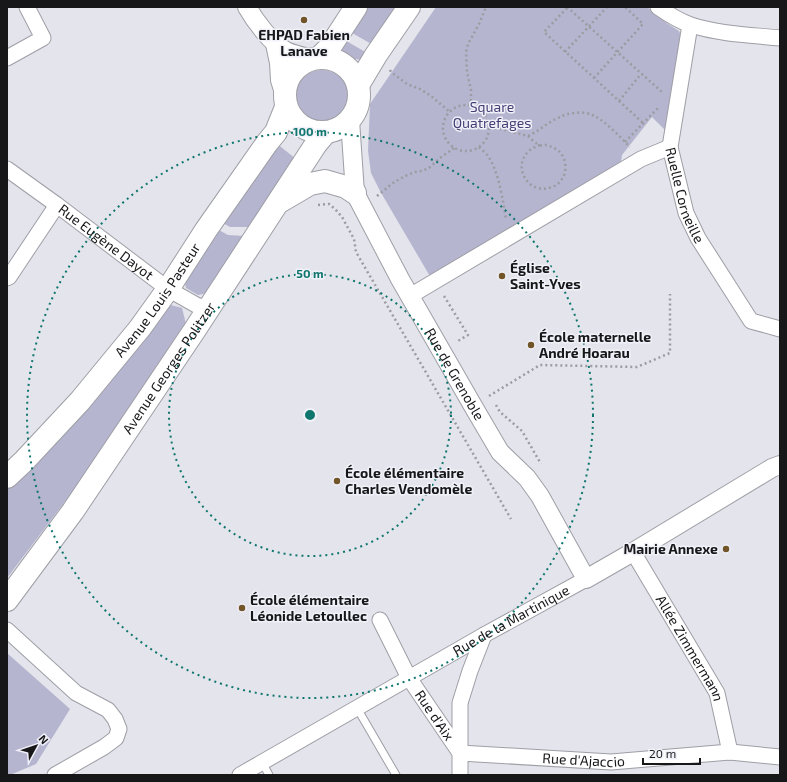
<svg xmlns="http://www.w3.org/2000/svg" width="787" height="782" viewBox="0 0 787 782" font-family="'Exo 2',sans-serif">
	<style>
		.green { fill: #b5b5d0 }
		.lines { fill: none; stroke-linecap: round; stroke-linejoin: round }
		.service-casing { stroke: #9e9ea6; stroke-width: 9 }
		.minor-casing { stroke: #9e9ea6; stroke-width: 17 }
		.tertiary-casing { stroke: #9e9ea6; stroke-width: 20 }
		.primary-casing { stroke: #9e9ea6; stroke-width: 24 }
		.path { stroke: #9b9ba1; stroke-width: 2.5; stroke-dasharray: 2 3; stroke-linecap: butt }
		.service { stroke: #fff; stroke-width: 7 }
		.minor { stroke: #fff; stroke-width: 15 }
		.tertiary { stroke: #fff; stroke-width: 18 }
		.primary { stroke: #fff; stroke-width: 22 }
		.ring { fill: none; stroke: #0f766e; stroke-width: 2; stroke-dasharray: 2 4 }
		.poi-dot { fill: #715428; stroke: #f1f1f9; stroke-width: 1.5 }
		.labels { text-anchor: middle; stroke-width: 3; stroke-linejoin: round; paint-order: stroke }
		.poi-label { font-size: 14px; font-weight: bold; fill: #17171a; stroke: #f1f1f9; text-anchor: start }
		.park-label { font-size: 14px; fill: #443f74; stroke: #f1f1f9 }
		.street-label { font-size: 14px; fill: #17171a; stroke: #f1f1f9 }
		.centre { fill: #0f766e; stroke: #f1f1f9; stroke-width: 2 }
		.ring-label { font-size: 12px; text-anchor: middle; font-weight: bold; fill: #0f766e; stroke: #f1f1f9; stroke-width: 3; stroke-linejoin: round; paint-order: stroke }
	</style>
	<rect width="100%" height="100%" fill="#e4e4ec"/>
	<g class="green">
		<path d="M363,7H398L373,45L347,30Z"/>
		<path d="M436,7H647L668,24L679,31L681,35L666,131L652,117L622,155L621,162L431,278L380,191L371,173L368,151L370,104Z"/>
		<path d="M343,39L367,53L362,60L348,58L338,48Z"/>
		<circle cx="322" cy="97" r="27"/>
		<path d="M276,143L296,159L252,227H230L221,222Z"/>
		<path d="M217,229L228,235L245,236L208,293L198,295L186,288L184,279Z"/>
		<path d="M167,304L182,308L186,324L82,479L7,578V483Z"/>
		<path d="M7,653L70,709L36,764L10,775H7Z"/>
	</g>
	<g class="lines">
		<g class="service-casing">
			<g id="service">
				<path d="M357,708L396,775"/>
				<path d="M262,762L269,775"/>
			</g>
		</g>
		<g class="minor-casing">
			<g id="minor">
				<path d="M658,7C668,14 679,21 691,25C719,34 750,35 780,38"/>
				<path id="s1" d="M690,25L670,147L686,213L698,238L751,321L780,329"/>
				<path d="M7,58L43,38L27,7"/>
				<path id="s2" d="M7,169L57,205L168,289L198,306L209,307"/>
				<path d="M7,278L9,277L57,205"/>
				<path d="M410,296L641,159L670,147"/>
				<path id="s3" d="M633,552L717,693L730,752"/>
				<path id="s4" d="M380,620L409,678L460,753V775"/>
				<path d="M7,630L76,693L108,710L115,719L119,729L116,738L104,747L55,775"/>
				<path id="s5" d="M484,635L470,671L460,703V753L611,762L730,752L780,757"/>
				<path id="s6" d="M240,775L484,635L586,579"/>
			</g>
		</g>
		<g class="tertiary-casing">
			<g id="tertiary">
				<path d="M247,7C255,21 272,44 286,51C294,55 305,57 313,59"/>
				<path d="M275,44L279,63L280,80L284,93"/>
				<path id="s7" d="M350,120L355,193L400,279L473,406L500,452L527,478L540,496L586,579L633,552L772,468L780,465"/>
			</g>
		</g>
		<g class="primary-casing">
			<g id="primary">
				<circle cx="322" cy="95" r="37"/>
				<path d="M319,58L330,47L356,7"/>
				<path d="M358,85L376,55L409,7"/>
				<path d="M281,201L310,184L325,181L346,187L355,193"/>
				<path id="s8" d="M7,477L24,461L80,401L140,328L168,289L206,230L267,143L276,132L286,107"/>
				<path id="s9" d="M7,600L73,511L194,331L316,144L326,132"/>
			</g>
		</g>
		<g class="path">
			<path d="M567,7L662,92"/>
			<path d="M567,8L544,32L643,123"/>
			<path d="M565,52L607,7"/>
			<path d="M390,70L391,72L407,84L420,89L431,96L450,112"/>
			<path d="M594,78L643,24L625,7"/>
			<path d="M619,101L641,74"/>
			<circle cx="466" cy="128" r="23"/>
			<path d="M471,106V90L467,72L466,52L468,44L479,24L486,7"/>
			<path d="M489,128L501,129L528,136C539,131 548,122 560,117C568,113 581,111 590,114C604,119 619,136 630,147"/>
			<path d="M528,136C531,139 536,144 540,145C542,146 544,145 546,145C551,146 556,149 560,152C565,158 567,167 564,175C561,182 556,187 548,188C529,193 513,169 527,153C530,149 535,147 540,145"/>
			<path d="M625,142L659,107"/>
			<path d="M479,147C482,150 486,153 488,156C499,172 503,201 506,220"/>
			<path d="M377,196L393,183L405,176L415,172L422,171L429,168L440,158L454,148"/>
			<path d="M318,205L329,204L335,209L342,217L354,239L356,252L511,519"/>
			<path d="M444,296L468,335L458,341"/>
			<path d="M489,396L540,365L637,367L670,353V294"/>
			<path d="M496,405L500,412L522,431L541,464"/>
		</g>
		<use href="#service" class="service"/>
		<use href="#minor" class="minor"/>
		<use href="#tertiary" class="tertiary"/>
		<use href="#primary" class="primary"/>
	</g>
	<g class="ring">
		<circle cx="310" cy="415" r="141"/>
		<circle cx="310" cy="415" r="283"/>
	</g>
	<g class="poi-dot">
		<circle cx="304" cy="20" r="4"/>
		<circle cx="502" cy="276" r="4"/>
		<circle cx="531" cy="345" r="4"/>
		<circle cx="337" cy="481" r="4"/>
		<circle cx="726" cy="549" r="4"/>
		<circle cx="242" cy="608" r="4"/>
	</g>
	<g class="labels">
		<g class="poi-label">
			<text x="304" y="40" text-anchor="middle">EHPAD Fabien<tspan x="304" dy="16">Lanave</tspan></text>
			<text x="510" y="273">Église<tspan x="510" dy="16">Saint-Yves</tspan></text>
			<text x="539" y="342">École maternelle<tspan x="539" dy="16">André Hoarau</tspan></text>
			<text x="345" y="478">École élémentaire<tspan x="345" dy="16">Charles Vendomèle</tspan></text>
			<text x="718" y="554" text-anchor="end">Mairie Annexe</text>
			<text x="250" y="605">École élémentaire<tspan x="250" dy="16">Léonide Letoullec</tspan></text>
		</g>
		<g class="park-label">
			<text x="492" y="112">Square<tspan x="492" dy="16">Quatrefages</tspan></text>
		</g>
		<g class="street-label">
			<text dy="5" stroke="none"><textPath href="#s1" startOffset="174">Ruelle Corneille</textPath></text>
			<text dy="5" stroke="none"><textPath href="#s2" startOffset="123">Rue Eugène Dayot</textPath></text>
			<text dy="5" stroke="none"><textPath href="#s8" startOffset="233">Avenue Louis Pasteur</textPath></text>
			<text dy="5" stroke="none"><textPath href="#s9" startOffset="283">Avenue Georges Politzer</textPath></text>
			<text dy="5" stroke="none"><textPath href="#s7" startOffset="280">Rue de Grenoble</textPath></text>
			<text dy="5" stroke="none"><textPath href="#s6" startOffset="312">Rue de la Martinique</textPath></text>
			<text dy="5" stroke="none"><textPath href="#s3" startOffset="112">Allée Zimmermann</textPath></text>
			<text dy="5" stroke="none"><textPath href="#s4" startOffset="110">Rue d'Aix</textPath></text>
			<text dy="5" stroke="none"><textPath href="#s5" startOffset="246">Rue d'Ajaccio</textPath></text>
		</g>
	</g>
	<circle cx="310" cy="415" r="6" class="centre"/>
	<g class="ring-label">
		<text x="310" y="136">100 m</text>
		<text x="310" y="278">50 m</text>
	</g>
	<rect width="787" height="782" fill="none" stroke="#17171a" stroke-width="16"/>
	<g transform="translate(36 746) rotate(50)" stroke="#f1f1f9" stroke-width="3" paint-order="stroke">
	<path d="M0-3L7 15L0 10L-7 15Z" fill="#17171a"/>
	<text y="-6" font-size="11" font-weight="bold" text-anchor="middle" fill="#17171a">N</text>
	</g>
	<path d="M643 758v6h57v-6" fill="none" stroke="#17171a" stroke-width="2"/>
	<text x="649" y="758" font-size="12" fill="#17171a" stroke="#f1f1f9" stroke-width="3" paint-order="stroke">20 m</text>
</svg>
